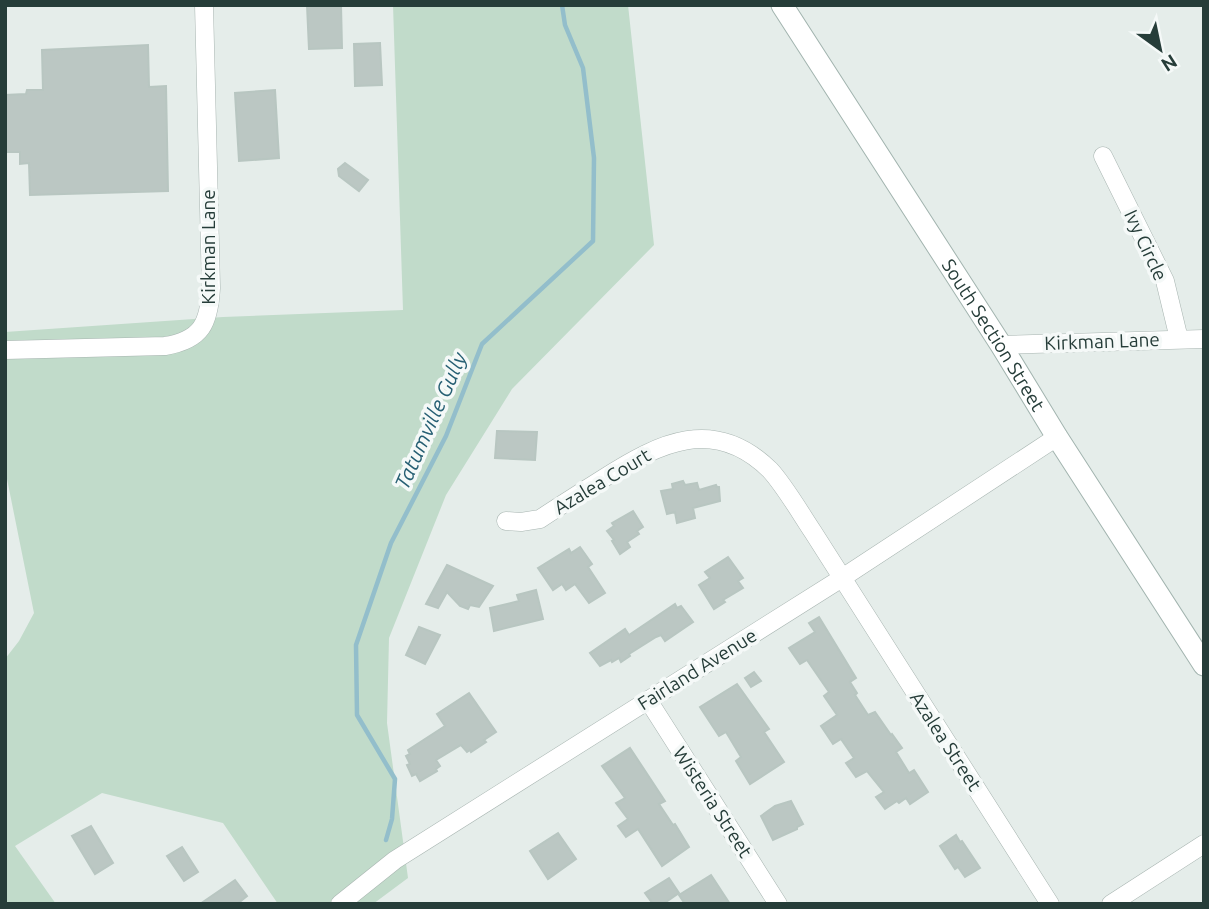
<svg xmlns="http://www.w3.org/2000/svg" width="1209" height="909" viewBox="0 0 1209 909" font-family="Ubuntu,sans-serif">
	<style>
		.green { fill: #c1dbca }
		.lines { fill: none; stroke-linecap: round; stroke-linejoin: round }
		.stream { stroke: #93becb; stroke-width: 4.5 }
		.building { fill: #bbc7c3; stroke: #b8c6c1; stroke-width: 2 }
		.street-casing { stroke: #a8b5b1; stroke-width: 19 }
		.secondary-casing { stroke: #a2b4af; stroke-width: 23 }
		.street { stroke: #fff; stroke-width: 18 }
		.secondary { stroke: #fff; stroke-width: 21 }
		.labels { text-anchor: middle; stroke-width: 7; stroke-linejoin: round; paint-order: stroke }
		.street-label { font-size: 19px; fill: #263d39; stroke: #f5f9f8 }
		.water-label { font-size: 21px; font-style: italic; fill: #265f73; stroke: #f5f9f8 }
	</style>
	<rect width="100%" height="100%" fill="#e5edea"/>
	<path class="green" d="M393,5H628L654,245L512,389L446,495L389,638L387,723L408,878L373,904H278L223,823L102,793L15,846L56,904H5V659L19,641L34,613L5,469V332L223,317L403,310Z"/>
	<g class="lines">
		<path class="stream" d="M386,840L392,819L395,779L357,715L356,645L391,543L446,436L482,344L593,241L594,158L583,68L565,25L562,5"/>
	</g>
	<g class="building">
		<path d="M307,5H341L342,48L309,49Z"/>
		<path d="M380,43L382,85L355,86L354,44Z"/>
		<path d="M148,45L149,87L166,86L168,191L30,195L29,163L20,164V152H5V95L26,94L27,90H43L42,50Z"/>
		<path d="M275,90L279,158L239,161L235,93Z"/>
		<path d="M345,163L368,180L359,191L339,176L338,169Z"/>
		<path d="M497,431L537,432L535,460L495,458Z"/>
		<path d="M683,481L685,485L697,483L699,490L716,485L717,487H719L720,501L693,508L695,518L677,523L675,512L667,514L661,491L673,489L672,484Z"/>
		<path d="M633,511L643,527L637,531L639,534L627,542L630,547L620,554L612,541L614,540L607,531L614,526L612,523Z"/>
		<path d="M580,547L592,564L588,567L605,593L589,603L575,584L566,590L562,584L553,590L538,568L569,549L571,553Z"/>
		<path d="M728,557L743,578L738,581L743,588L723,600L725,602L714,609L699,585L710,578L705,572Z"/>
		<path d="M447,565L493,586L479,607L470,605L468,609L460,606L447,592L438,608L426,604Z"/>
		<path d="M536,590L543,619L494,631L490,608L519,601L517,595Z"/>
		<path d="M675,604L677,608L681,606L693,622L665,641L661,635L656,637L629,654L630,656L621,662L619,658L612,662L611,660L600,666L590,653L625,629L629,635Z"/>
		<path d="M819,617L856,678L850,682L857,693L855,695L868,715L875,712L891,735L892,734L902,748L896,752L909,773L914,770L928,792L910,804L906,798L899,803L897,801L885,809L876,797L884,792L867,771L856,777L846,763L854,758L841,739L833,744L821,726L837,715L824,696L829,692L807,660L800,664L789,648L815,632L809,623Z"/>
		<path d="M419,627L440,635L425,664L406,655Z"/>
		<path d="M754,672L761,681L751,687L745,678Z"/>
		<path d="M737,684L769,729L764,732L784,762L750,784L736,761L741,757L726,732L719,736L700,707Z"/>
		<path d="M469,693L496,732L484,740L486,742L471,752L470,750L467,752L461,745L436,760L440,766L436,769L437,771L420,781L416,774L412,776L407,765L410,764L406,756L410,754L408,750L445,726L437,714Z"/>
		<path d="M630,748L665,801L659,804L673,825L675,824L689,847L662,866L638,829L626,837L618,826L628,819L616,803L625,798L602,766Z"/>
		<path d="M791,801L803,824L797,827V829L773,840L761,816L775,806Z"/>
		<path d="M91,826L113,863L95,874L72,836Z"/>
		<path d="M558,833L576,859L548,879L530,851Z"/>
		<path d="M956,835L960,842L962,841L980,868L965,877L958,867L955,869L940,846Z"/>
		<path d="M182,847L198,872L184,881L167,856Z"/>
		<path d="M711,875L730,904H685L679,895Z"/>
		<path d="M669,878L679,893L663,904H653L645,893Z"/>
		<path d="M235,880L247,896L237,904H200Z"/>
	</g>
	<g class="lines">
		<g class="street-casing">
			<g id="street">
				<path d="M1103,156L1165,281L1179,339"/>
				<path d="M1001,345L1204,339"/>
				<path d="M5,350L165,346C202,340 209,323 211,288L204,5"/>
				<path d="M506,521L521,522L540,519C561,505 582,492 604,478C659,443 714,415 770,470C784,485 801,514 813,532L1050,904"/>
				<path d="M648,700L778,904"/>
				<path d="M340,904L395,860L842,578L1057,437"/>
				<path d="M1111,904L1204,844"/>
			</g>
		</g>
		<g class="secondary-casing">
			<g id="secondary">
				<path id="s1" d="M782,5L1001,345L1057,437L1204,665"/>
			</g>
		</g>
		<use href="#street" class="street"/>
		<use href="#secondary" class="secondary"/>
	</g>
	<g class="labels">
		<g class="street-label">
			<text transform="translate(1146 245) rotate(65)" y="7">Ivy Circle</text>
			<text transform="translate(208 247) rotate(-90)" y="7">Kirkman Lane</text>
			<text dy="7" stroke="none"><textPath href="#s1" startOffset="392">South Section Street</textPath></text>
			<text transform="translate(1102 341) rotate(-2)" y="7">Kirkman Lane</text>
			<text transform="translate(602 481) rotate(-31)" y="7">Azalea Court</text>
			<text transform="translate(697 669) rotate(-32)" y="7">Fairland Avenue</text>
			<text transform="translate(946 741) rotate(57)" y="7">Azalea Street</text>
			<text transform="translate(713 802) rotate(57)" y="7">Wisteria Street</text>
		</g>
		<g class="water-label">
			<text transform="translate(431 421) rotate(-66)" y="7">Tatumville Gully</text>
		</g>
	</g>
	<rect width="1209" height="909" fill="none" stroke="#263d39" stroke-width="14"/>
	<g transform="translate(1160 49) rotate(147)" stroke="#f5f9f8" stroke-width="5" paint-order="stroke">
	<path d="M0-5L12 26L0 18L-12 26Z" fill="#263d39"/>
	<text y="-10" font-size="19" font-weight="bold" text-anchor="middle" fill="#263d39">N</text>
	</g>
</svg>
